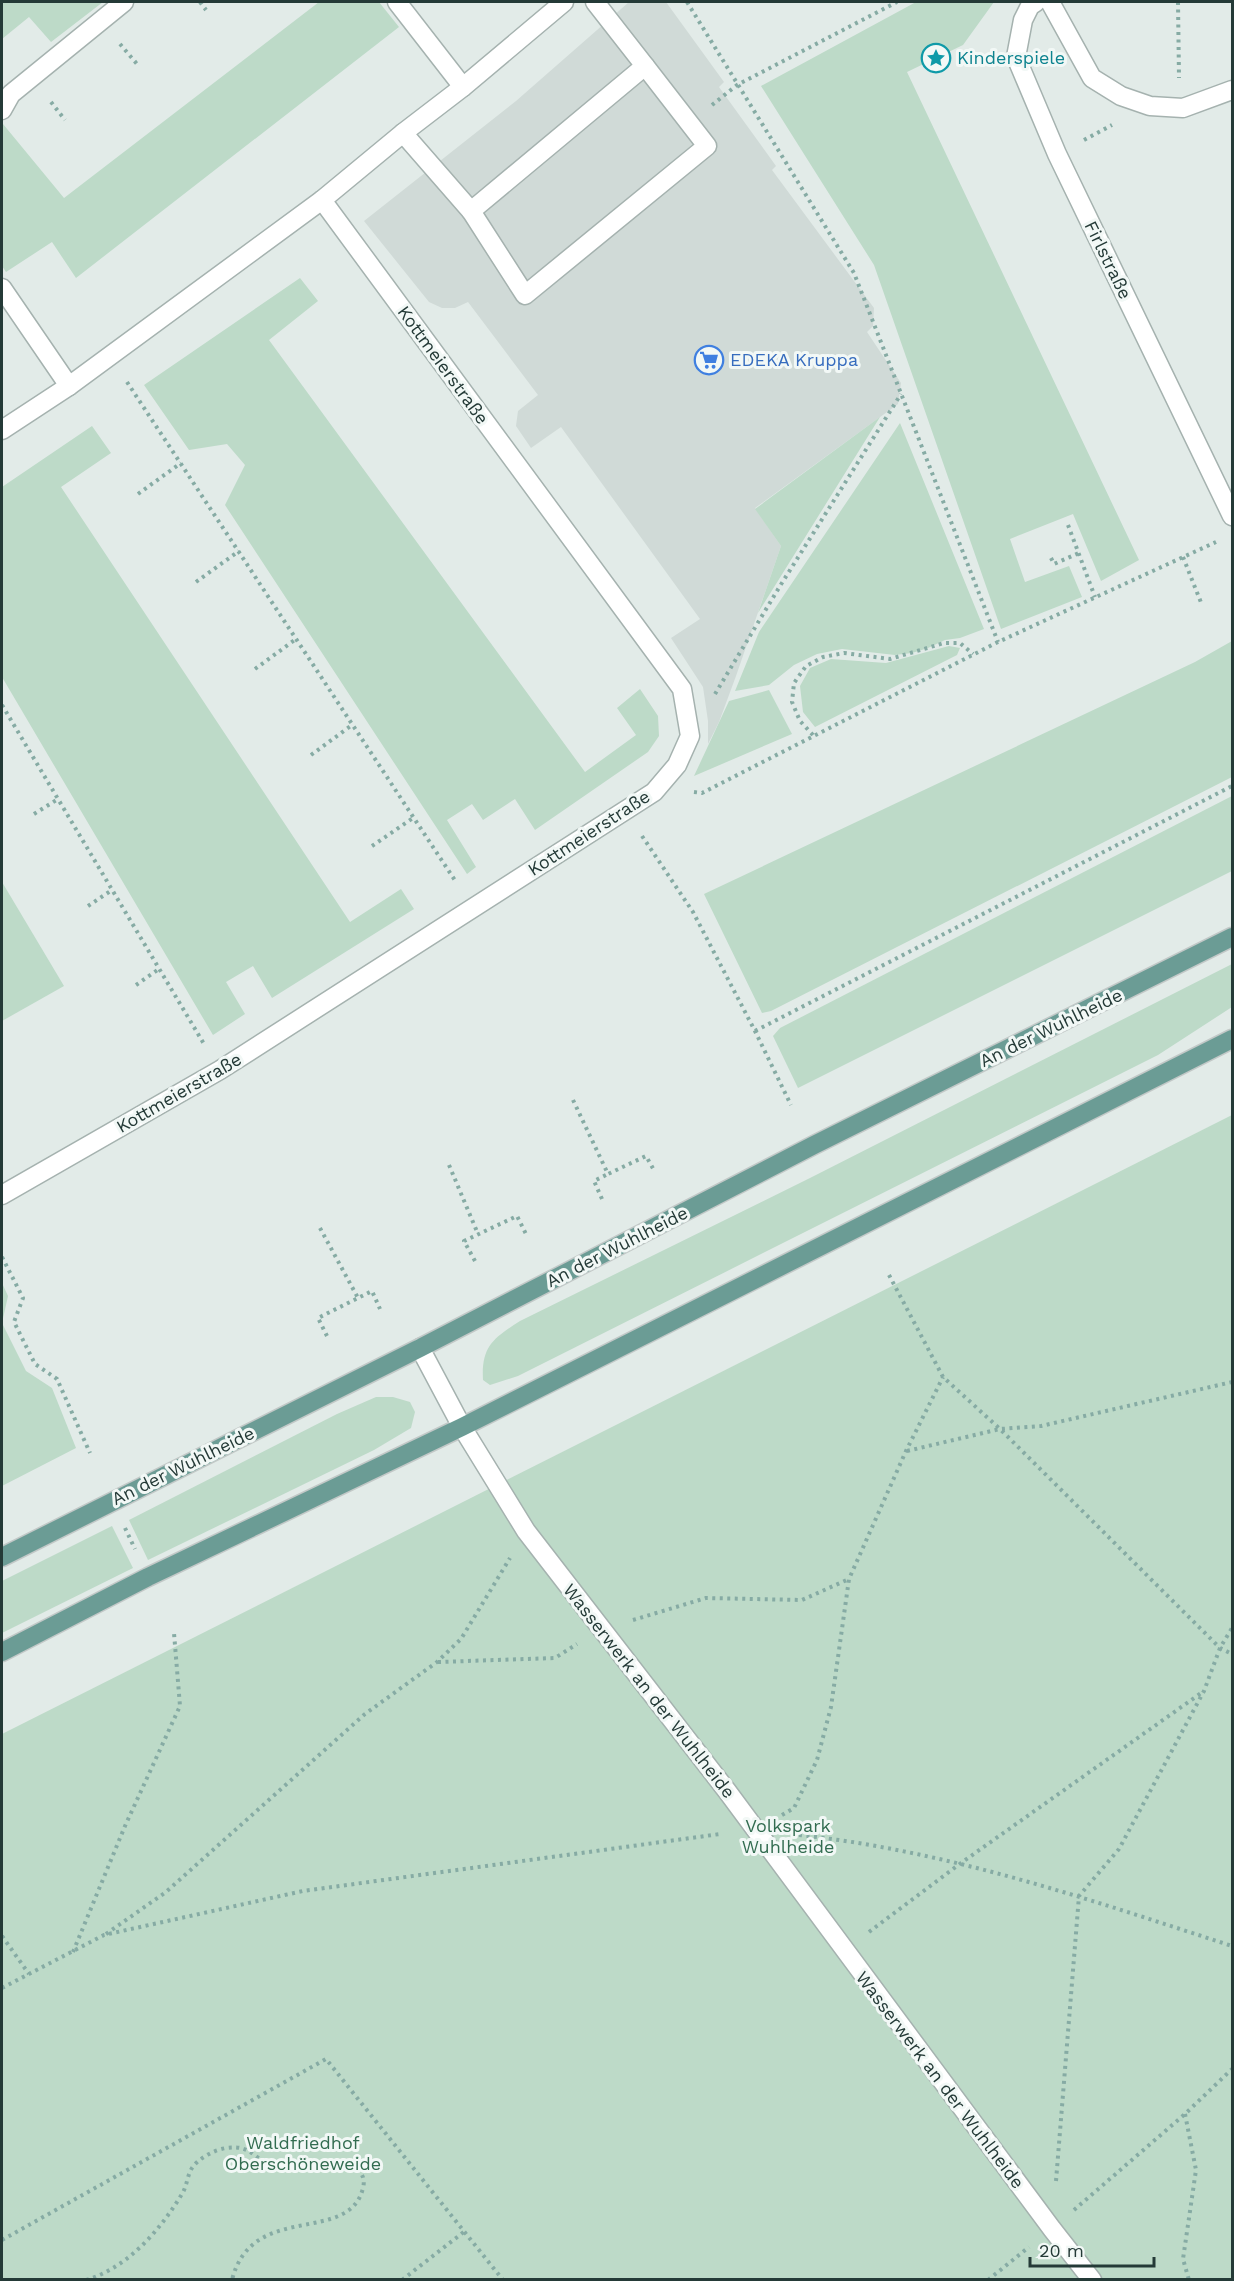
<svg xmlns="http://www.w3.org/2000/svg" width="1234" height="2281" viewBox="0 0 1234 2281" font-family="'Work Sans',sans-serif">
	<style>
		.built { fill: #d0dad7 }
		.green { fill: #bddac8 }
		.lines { fill: none; stroke-linecap: round; stroke-linejoin: round }
		.minor-casing { stroke: #a5b2af; stroke-width: 21 }
		.major-casing { stroke: #c2c8c7; stroke-width: 21 }
		.path { stroke: #86aba4; stroke-width: 4; stroke-dasharray: 3 4.5; stroke-linecap: butt }
		.minor { stroke: #fff; stroke-width: 18 }
		.major { stroke: #6b9c95; stroke-width: 18 }
		.labels { text-anchor: middle; stroke-width: 6; stroke-linejoin: round; paint-order: stroke }
		.culture-label { font-size: 18px; fill: #0d838f; stroke: #f2f8f6; text-anchor: start }
		.street-label { font-size: 18px; fill: #243a37; stroke: #f2f8f6 }
		.shop-label { font-size: 18px; fill: #366cbe; stroke: #f2f8f6; text-anchor: start }
		.park-label { font-size: 18px; fill: #326c50; stroke: #f2f8f6 }
	</style>
	<rect width="100%" height="100%" fill="#e2ebe8"/>
	<path class="built" d="M629,2H666L724,82L719,87L776,166L772,170L874,308L873,326L867,332L901,383L898,404L755,508L781,546L736,676L719,722L708,744V721L703,687L671,638L700,619L561,427L531,448L516,426L518,411L538,395L468,302L455,308H442L429,302L364,221L516,101Z"/>
	<g class="green">
		<path d="M2,2H103L51,42L29,17L2,39Z"/>
		<path d="M319,2H379L399,27L76,278L52,242L6,272L2,266V127L3,124L64,198Z"/>
		<path d="M916,2H994L963,45L907,72L1139,560L1101,581L1073,514L1010,539L1025,582L1069,566L1082,597L1001,629L874,265L761,86Z"/>
		<path d="M300,278L318,301L269,340L585,772L636,735L617,708L640,689L658,716L659,736L648,752L535,830L515,799L483,820L472,804L447,820L476,867L467,874L225,505L245,465L227,444L189,450L144,385Z"/>
		<path d="M880,417L758,613L781,546L755,509Z"/>
		<path d="M900,423L984,629L960,638L945,640L928,648L912,653L895,655L842,649L817,654L794,665L769,685L735,691L759,632Z"/>
		<path d="M92,426L111,453L61,487L350,922L401,889L414,909L272,998L253,966L226,982L245,1014L213,1035L2,677V487Z"/>
		<path d="M1232,641V777L771,1011L762,1013L704,894L1195,662Z"/>
		<path d="M949,646L960,648L957,655L815,727L803,712L800,686L810,668L831,659L886,663Z"/>
		<path d="M769,690L792,734L694,776L729,701Z"/>
		<path d="M1232,796V871L798,1088L773,1036L780,1028Z"/>
		<path d="M2,882L64,986L2,1021Z"/>
		<path d="M1232,964V1007L1158,1055L518,1376L490,1385L483,1380C481,1346 494,1338 520,1321L810,1178Z"/>
		<path d="M1232,1115V2279H2V1734Z"/>
		<path d="M2,1283L8,1296L2,1323L26,1371L52,1388L76,1448L2,1486Z"/>
		<path d="M376,1397H393L410,1402L415,1412L411,1428L374,1450L148,1560L129,1520L337,1414Z"/>
		<path d="M112,1526L133,1568L2,1633V1581Z"/>
	</g>
	<g class="lines">
		<g class="minor-casing">
			<g id="minor">
				<path d="M397,2L463,87"/>
				<path d="M1036,2L1030,6L1023,20L1016,57L1057,154L1232,516"/>
				<path d="M1050,2L1092,78L1121,96L1150,106L1183,108L1232,90"/>
				<path d="M2,110L11,94L124,2"/>
				<path d="M403,133L471,211L645,66L595,2"/>
				<path d="M471,211L525,295L707,146L645,66"/>
				<path d="M2,288L69,386"/>
				<path d="M2,430L69,386L322,200L403,133L463,87L564,2"/>
				<path d="M2,1195L220,1070L654,792L677,765L690,736L682,689L322,200"/>
				<path d="M420,1348L462,1427L526,1531L727,1791L1052,2229L1092,2280"/>
			</g>
		</g>
		<g class="major-casing">
			<g id="major">
				<path d="M2,1557L420,1348L814,1145L1232,937"/>
				<path d="M2,1652L148,1577L462,1427L1232,1039"/>
			</g>
		</g>
		<g class="path">
			<path d="M200,2L206,10"/>
			<path d="M687,2L854,273L998,642"/>
			<path d="M1178,2L1179,78"/>
			<path d="M120,44L137,64"/>
			<path d="M51,102L65,120"/>
			<path d="M712,105L737,85L897,2"/>
			<path d="M1084,140L1112,125"/>
			<path d="M127,382L456,882"/>
			<path d="M138,494L181,463"/>
			<path d="M1068,525L1095,597"/>
			<path d="M1183,557L1202,605"/>
			<path d="M1051,558L1054,564L1079,553"/>
			<path d="M196,582L239,551"/>
			<path d="M255,669L296,639"/>
			<path d="M715,694L780,586L901,394"/>
			<path d="M2,705L204,1044"/>
			<path d="M813,735L800,721L792,702L794,683L806,666L823,657L844,653L890,659L944,643H960L973,654"/>
			<path d="M311,755L352,725"/>
			<path d="M694,792L702,793L998,642L1216,542"/>
			<path d="M34,814L58,799"/>
			<path d="M642,836L693,912L755,1031L791,1105"/>
			<path d="M372,846L413,818"/>
			<path d="M88,906L112,890"/>
			<path d="M136,985L159,969"/>
			<path d="M755,1031L1232,786"/>
			<path d="M573,1100L608,1174L646,1156L655,1172"/>
			<path d="M449,1165L478,1234"/>
			<path d="M602,1199L594,1181L608,1174"/>
			<path d="M320,1228L358,1298"/>
			<path d="M2,1257L23,1298L14,1322L35,1364L57,1379L90,1453"/>
			<path d="M475,1261L464,1241L517,1216L527,1236"/>
			<path d="M889,1275L943,1377L1000,1429L1220,1648L1232,1654"/>
			<path d="M327,1336L318,1318L372,1291L380,1309"/>
			<path d="M907,1451L1000,1429L1041,1426L1232,1382"/>
			<path d="M125,1528L135,1549"/>
			<path d="M633,1620L706,1598L802,1600L849,1579"/>
			<path d="M438,1662L555,1658L577,1644"/>
			<path d="M782,1815L794,1808L817,1760L831,1707L849,1579L906,1451L943,1377"/>
			<path d="M799,1835C949,1851 1091,1900 1232,1946"/>
			<path d="M869,1932L961,1863L1204,1691"/>
			<path d="M106,1934L166,1892L365,1714L437,1662L461,1639L510,1558"/>
			<path d="M2,1936L29,1974"/>
			<path d="M73,1952L125,1826L180,1706L174,1633"/>
			<path d="M2,1988L104,1935L303,1891L720,1834"/>
			<path d="M1185,2114L1196,2170L1183,2259L1189,2280"/>
			<path d="M1056,2181L1079,1896L1119,1849L1204,1691L1220,1648L1232,1628"/>
			<path d="M1074,2210L1185,2114L1232,2069"/>
			<path d="M2,2240L326,2059L503,2280"/>
			<path d="M86,2280C129,2267 160,2230 182,2194C187,2186 187,2176 192,2168C199,2158 214,2150 226,2148C252,2144 253,2160 272,2164C290,2168 312,2162 331,2161C347,2161 368,2169 363,2188C349,2246 252,2200 232,2280"/>
			<path d="M402,2280L465,2231"/>
			<path d="M988,2280L1029,2247"/>
		</g>
		<use href="#minor" class="minor"/>
		<use href="#major" class="major"/>
	</g>
	<defs>
		<g id="sight-ring" transform="scale(1.5)"><circle r="9.5" fill="#f2f8f6" stroke="#0f9aa8" stroke-width="1.5"/><path d="M0-6L1.8-2.2L6-1.7L2.9 1.2L3.7 5.4L0 3.3L-3.7 5.4L-2.9 1.2L-6-1.7L-1.8-2.2Z" fill="#0f9aa8"/></g>
		<g id="supermarket-ring" transform="scale(1.5)"><circle r="9.5" fill="#f2f8f6" stroke="#3f7fe0" stroke-width="1.5"/><path d="M-6-5.5h2.5l.6 2H6L4.5 2H-2.5L-4.4-4H-6ZM-1.5 3.2a1.3 1.3 0 1 0 .1 0ZM3 3.2a1.3 1.3 0 1 0 .1 0Z" fill="#3f7fe0"/></g>
	</defs>
	<g fill-rule="evenodd">
		<use href="#sight-ring" x="936" y="58"/>
		<use href="#supermarket-ring" x="709" y="360"/>
	</g>
	<g class="labels">
		<g class="culture-label">
			<text x="957" y="64">Kinderspiele</text>
		</g>
		<g class="street-label">
			<text transform="translate(1108 260) rotate(64)" y="6">Firlstraße</text>
			<text transform="translate(443 365) rotate(54)" y="6">Kottmeierstraße</text>
			<text transform="translate(589 833) rotate(-33)" y="6">Kottmeierstraße</text>
			<text transform="translate(1051 1028) rotate(-26)" y="6">An der Wuhlheide</text>
			<text transform="translate(179 1093) rotate(-30)" y="6">Kottmeierstraße</text>
			<text transform="translate(617 1247) rotate(-27)" y="6">An der Wuhlheide</text>
			<text transform="translate(183 1466) rotate(-26)" y="6">An der Wuhlheide</text>
			<text transform="translate(649 1691) rotate(52)" y="6">Wasserwerk an der Wuhlheide</text>
			<text transform="translate(940 2080) rotate(53)" y="6">Wasserwerk an der Wuhlheide</text>
		</g>
		<g class="shop-label">
			<text x="730" y="366">EDEKA Kruppa</text>
		</g>
		<g class="park-label">
			<text x="788" y="1832">Volkspark<tspan x="788" dy="21">Wuhlheide</tspan></text>
			<text x="303" y="2149">Waldfriedhof<tspan x="303" dy="21">Oberschöneweide</tspan></text>
		</g>
	</g>
	<rect width="1234" height="2281" fill="none" stroke="#243a37" stroke-width="6"/>
	<path d="M1030 2257v9h124v-9" fill="none" stroke="#243a37" stroke-width="3"/>
	<text x="1039" y="2257" font-size="18" fill="#243a37" stroke="#f2f8f6" stroke-width="4.5" paint-order="stroke">20 m</text>
</svg>
